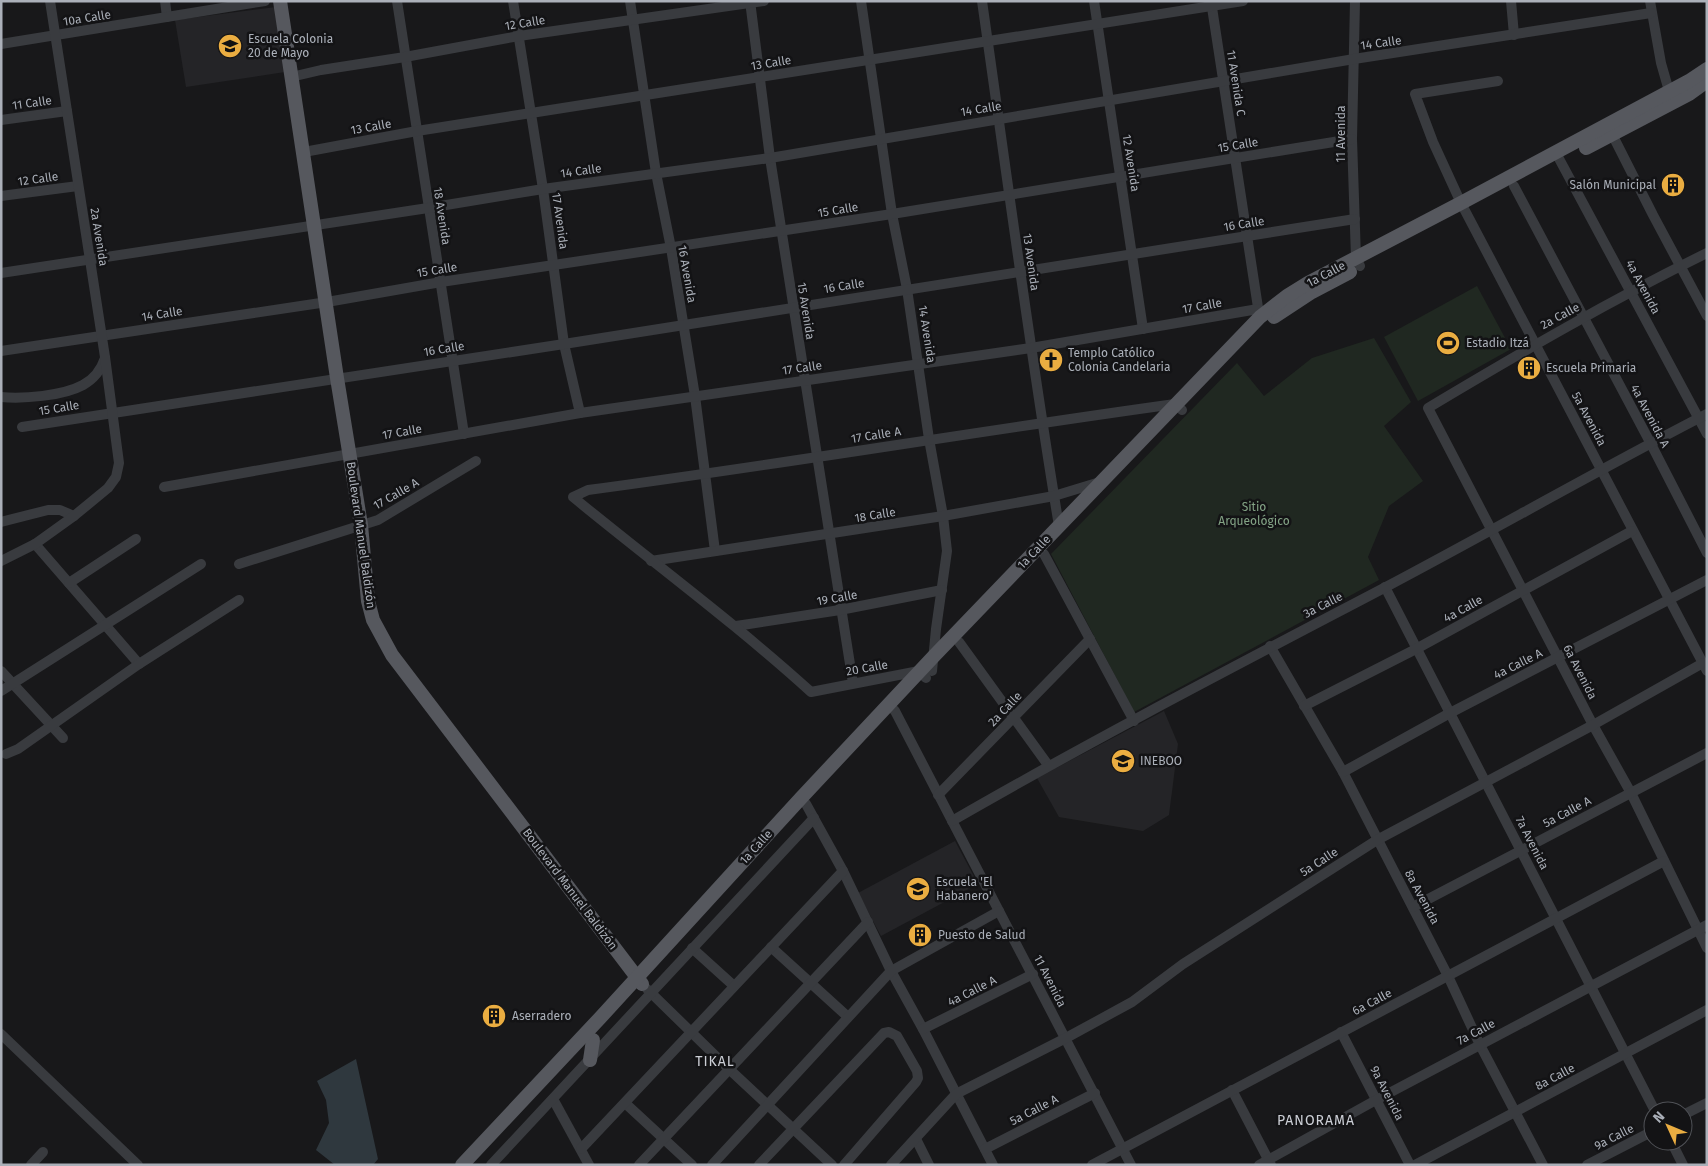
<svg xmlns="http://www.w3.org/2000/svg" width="1708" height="1166" viewBox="0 0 1708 1166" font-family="'Fira Sans',sans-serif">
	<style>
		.built { fill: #242427 }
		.green { fill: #202821 }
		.water { fill: #2f383e }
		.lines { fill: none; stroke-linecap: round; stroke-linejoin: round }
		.minor { stroke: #393b3f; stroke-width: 10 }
		.major { stroke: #56585e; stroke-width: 14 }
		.labels { text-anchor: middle; stroke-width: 5; stroke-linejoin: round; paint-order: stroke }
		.street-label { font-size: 12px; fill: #abb0b9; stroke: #131315 }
		.poi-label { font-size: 12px; fill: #abb0b9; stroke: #131315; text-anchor: start }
		.park-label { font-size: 12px; fill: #83a385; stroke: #131315 }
		.neighbourhood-label { font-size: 14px; letter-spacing: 1px; fill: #cccfd6; stroke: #131315 }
	</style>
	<rect width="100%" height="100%" fill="#18181a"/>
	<g class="built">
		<path d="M276,7L285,72L186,87L175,20Z"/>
		<path d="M1164,711L1178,744L1169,815L1143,831L1059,817L1037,778Z"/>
		<path d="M955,841L978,884L881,936L858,893Z"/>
	</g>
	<g class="green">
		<path d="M1477,286L1511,349L1418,401L1384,337Z"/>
		<path d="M1374,338L1411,402L1384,426L1423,481L1389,506L1368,557L1379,580L1134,712L1051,554L1237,363L1264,396L1312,358Z"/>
	</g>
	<path class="water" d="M356,1059L378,1159L373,1165H335L316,1150L329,1123L326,1100L317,1081Z"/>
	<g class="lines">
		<g class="minor">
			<path d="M165,1L167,17"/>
			<path d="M397,1L464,434"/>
			<path d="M513,1L543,189L564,344L580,413"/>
			<path d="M630,1L656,173L671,248L695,396L715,551"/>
			<path d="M750,1L770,158L853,683"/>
			<path d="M861,1L892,214L907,289L929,439L943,516L947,551L936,629L932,671"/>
			<path d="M982,1C1007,176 1030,352 1059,526"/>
			<path d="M1094,1L1143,329"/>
			<path d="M1211,1L1259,314"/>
			<path d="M1355,1L1352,139L1356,258L1360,266"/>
			<path d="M1511,1L1514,35"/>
			<path d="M1650,1L1661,63L1669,91"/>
			<path d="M1,44L265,1"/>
			<path d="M291,77L321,70L405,57L519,36L764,1"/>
			<path d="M1498,81L1415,94L1433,142L1461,203L1707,671"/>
			<path d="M1,120L67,111"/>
			<path d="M1612,134L1653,215L1707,316"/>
			<path d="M304,152L417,131L1243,1"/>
			<path d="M1556,153L1707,434"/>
			<path d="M1514,186L1651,444L1707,553"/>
			<path d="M1,196L78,186"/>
			<path d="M1707,253C1611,300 1520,353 1428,408L1593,725L1631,793L1707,948"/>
			<path d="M1,273L428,208L543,189L770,158L1354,59L1651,13"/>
			<path d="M1,351L327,302L441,282L892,214L1352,139"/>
			<path d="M1,397C23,399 63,396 83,385C94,379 101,370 105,358"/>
			<path d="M22,427L564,344L1355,219"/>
			<path d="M164,487L580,413L1031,348L1258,309"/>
			<path d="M1,522L48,510H60L74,516"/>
			<path d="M35,544L139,664"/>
			<path d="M1044,554L1134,721"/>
			<path d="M1,561L35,544L74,516L108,488L116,477L119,463L105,357L50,1"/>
			<path d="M651,561L943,516L1054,496L1100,482"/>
			<path d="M239,564L378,520L476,461"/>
			<path d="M69,583L136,539"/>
			<path d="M1385,587L1655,1111"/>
			<path d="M736,626L840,610L942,590"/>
			<path d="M959,642L1048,765"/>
			<path d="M1270,646L1343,772L1448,976L1480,1045L1543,1165"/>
			<path d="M1,671L63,738"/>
			<path d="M926,678L919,671L811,692C735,623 652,562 573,497L588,490C784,464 979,431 1175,404L1182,410"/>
			<path d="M1,691L201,564"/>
			<path d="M889,705L895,711L1131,1165"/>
			<path d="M1304,706L1416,649L1632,531"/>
			<path d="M6,754L18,749L139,664L239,600"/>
			<path d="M1343,772L1450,713L1707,580"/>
			<path d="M938,795L1090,639"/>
			<path d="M801,798L806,804L843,871L891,971L923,1029L993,1165"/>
			<path d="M952,821C1094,739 1239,664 1384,588C1492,531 1598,470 1707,414"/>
			<path d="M1413,907L1707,753"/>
			<path d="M771,947L848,1017"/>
			<path d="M692,948L734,986"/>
			<path d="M647,989L729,1069L832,1165"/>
			<path d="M923,1029L1033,974"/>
			<path d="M1341,1032L1410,1165"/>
			<path d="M1,1034L138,1165"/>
			<path d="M1232,1090L1271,1165"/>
			<path d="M553,1099L589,1165"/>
			<path d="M625,1103L692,1165"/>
			<path d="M1683,1115L1707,1103"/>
			<path d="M916,1139L929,1165"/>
			<path d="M1671,1141L1683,1165"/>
			<path d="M581,1149L843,871"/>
			<path d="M985,1149L1095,1093"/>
			<path d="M31,1165L43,1152"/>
			<path d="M491,1165L814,818"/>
			<path d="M639,1165L868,922"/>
			<path d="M712,1165L891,971L999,911"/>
			<path d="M759,1165L884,1033L889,1032L897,1036L917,1071L918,1078L916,1082L844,1165"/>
			<path d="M891,1165L956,1094L1066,1038L1132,1002L1183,964L1377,840L1593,725L1703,663"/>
			<path d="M1092,1165L1664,861"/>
			<path d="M1259,1165L1376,1100L1707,925"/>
			<path d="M1415,1165L1707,1010"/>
			<path d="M1587,1165L1653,1131"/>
		</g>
		<g class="major">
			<path d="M280,1L337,378L361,525L368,601L373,620L392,655L642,984"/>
			<path d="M1586,148L1689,94L1707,81"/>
			<path d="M1274,317L1312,292L1350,272"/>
			<path d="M590,1060L593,1040"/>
			<path d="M462,1165L600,1018L801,798L934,656L1260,317L1287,296L1308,283L1461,203L1689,81L1707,69"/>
		</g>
	</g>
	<defs>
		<g id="school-disc" transform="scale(1.25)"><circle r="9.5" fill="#eaad41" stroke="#131315"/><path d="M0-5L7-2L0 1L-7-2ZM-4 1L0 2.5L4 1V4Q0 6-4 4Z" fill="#111"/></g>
		<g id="building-disc" transform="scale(1.25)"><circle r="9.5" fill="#eaad41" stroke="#131315"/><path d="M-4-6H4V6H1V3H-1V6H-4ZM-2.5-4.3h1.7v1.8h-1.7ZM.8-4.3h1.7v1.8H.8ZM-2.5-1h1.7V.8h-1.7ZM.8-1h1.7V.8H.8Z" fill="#111"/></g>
		<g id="stadium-disc" transform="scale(1.25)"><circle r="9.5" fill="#eaad41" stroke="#131315"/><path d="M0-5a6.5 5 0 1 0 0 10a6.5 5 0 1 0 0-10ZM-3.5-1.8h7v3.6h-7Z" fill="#111"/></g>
		<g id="church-disc" transform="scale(1.25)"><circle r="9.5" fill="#eaad41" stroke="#131315"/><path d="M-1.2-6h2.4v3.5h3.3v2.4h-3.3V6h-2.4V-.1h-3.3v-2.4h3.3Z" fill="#111"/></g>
	</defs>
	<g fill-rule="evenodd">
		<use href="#school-disc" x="230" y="46"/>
		<use href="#building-disc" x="1673" y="185"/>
		<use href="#stadium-disc" x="1448" y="343"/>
		<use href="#church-disc" x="1051" y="360"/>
		<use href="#building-disc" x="1529" y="368"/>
		<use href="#school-disc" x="1123" y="761"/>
		<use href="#school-disc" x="918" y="889"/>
		<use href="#building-disc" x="920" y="935"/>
		<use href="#building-disc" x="494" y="1016"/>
	</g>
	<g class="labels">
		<g class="street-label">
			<text transform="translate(87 18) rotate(-9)" y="4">10a Calle</text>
			<text transform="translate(525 23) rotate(-9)" y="4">12 Calle</text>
			<text transform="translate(1381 43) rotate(-8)" y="4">14 Calle</text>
			<text transform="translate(771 63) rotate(-9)" y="4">13 Calle</text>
			<text transform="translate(1236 83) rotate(81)" y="4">11 Avenida C</text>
			<text transform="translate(32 103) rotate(-8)" y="4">11 Calle</text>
			<text transform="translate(981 109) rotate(-9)" y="4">14 Calle</text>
			<text transform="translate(371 127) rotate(-10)" y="4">13 Calle</text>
			<text transform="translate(1341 134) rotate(-90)" y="4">11 Avenida</text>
			<text transform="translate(1238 145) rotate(-9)" y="4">15 Calle</text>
			<text transform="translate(1131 163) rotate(81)" y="4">12 Avenida</text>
			<text transform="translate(581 171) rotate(-8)" y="4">14 Calle</text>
			<text transform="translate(38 179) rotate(-8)" y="4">12 Calle</text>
			<text transform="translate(838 210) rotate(-9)" y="4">15 Calle</text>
			<text transform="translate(442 216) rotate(81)" y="4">18 Avenida</text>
			<text transform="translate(560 221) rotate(82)" y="4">17 Avenida</text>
			<text transform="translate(1244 224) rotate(-9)" y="4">16 Calle</text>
			<text transform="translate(99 237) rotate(81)" y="4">2a Avenida</text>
			<text transform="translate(1031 262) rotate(82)" y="4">13 Avenida</text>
			<text transform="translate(437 270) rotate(-9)" y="4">15 Calle</text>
			<text transform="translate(687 274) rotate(80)" y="4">16 Avenida</text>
			<text transform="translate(1326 274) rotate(-28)" y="4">1a Calle</text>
			<text transform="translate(844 286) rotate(-9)" y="4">16 Calle</text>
			<text transform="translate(1643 287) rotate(62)" y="4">4a Avenida</text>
			<text transform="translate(1202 306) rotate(-10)" y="4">17 Calle</text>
			<text transform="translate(806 311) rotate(81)" y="4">15 Avenida</text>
			<text transform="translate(162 314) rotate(-9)" y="4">14 Calle</text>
			<text transform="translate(1560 316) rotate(-28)" y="4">2a Calle</text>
			<text transform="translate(927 334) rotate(81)" y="4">14 Avenida</text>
			<text transform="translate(444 349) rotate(-9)" y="4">16 Calle</text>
			<text transform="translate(802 368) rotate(-8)" y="4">17 Calle</text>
			<text transform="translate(59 408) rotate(-9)" y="4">15 Calle</text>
			<text transform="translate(1650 416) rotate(62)" y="4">4a Avenida A</text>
			<text transform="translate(1589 419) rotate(62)" y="4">5a Avenida</text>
			<text transform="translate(402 432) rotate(-10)" y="4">17 Calle</text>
			<text transform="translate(876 435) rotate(-9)" y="4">17 Calle A</text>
			<text transform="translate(396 494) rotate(-30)" y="4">17 Calle A</text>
			<text transform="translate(875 515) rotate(-9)" y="4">18 Calle</text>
			<text transform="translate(361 535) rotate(82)" y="4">Boulevard Manuel Baldizón</text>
			<text transform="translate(1034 552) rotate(-46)" y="4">1a Calle</text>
			<text transform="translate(837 598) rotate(-10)" y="4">19 Calle</text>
			<text transform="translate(1323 605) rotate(-27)" y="4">3a Calle</text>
			<text transform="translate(1463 609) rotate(-29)" y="4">4a Calle</text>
			<text transform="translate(1518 664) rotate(-27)" y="4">4a Calle A</text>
			<text transform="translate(867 668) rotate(-10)" y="4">20 Calle</text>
			<text transform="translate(1580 672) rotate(63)" y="4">6a Avenida</text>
			<text transform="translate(1005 709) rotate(-46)" y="4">2a Calle</text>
			<text transform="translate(1567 812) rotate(-28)" y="4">5a Calle A</text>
			<text transform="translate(1532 843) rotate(63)" y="4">7a Avenida</text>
			<text transform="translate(756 847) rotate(-48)" y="4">1a Calle</text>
			<text transform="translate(1319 862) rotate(-33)" y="4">5a Calle</text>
			<text transform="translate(570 889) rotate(53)" y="4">Boulevard Manuel Baldizón</text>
			<text transform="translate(1422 897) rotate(62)" y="4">8a Avenida</text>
			<text transform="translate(1050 981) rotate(63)" y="4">11 Avenida</text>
			<text transform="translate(972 991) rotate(-27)" y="4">4a Calle A</text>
			<text transform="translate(1372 1002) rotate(-28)" y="4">6a Calle</text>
			<text transform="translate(1476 1032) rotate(-28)" y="4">7a Calle</text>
			<text transform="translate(1555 1077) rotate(-28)" y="4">8a Calle</text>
			<text transform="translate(1387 1093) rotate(63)" y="4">9a Avenida</text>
			<text transform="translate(1034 1110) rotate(-27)" y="4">5a Calle A</text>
			<text transform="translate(1614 1137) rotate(-27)" y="4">9a Calle</text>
		</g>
		<g class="poi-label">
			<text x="248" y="43">Escuela Colonia<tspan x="248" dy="14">20 de Mayo</tspan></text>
			<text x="1656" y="189" text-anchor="end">Salón Municipal</text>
			<text x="1466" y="347">Estadio Itzá</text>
			<text x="1068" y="357">Templo Católico<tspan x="1068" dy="14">Colonia Candelaria</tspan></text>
			<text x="1546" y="372">Escuela Primaria</text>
			<text x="1140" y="765">INEBOO</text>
			<text x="936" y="886">Escuela 'El<tspan x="936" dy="14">Habanero'</tspan></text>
			<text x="938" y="939">Puesto de Salud</text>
			<text x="512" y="1020">Aserradero</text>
		</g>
		<g class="park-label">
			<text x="1254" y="511">Sitio<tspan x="1254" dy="14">Arqueológico</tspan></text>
		</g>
		<g class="neighbourhood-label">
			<text x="715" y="1066">TIKAL</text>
			<text x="1316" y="1125">PANORAMA</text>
		</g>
	</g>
	<rect width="1708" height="1166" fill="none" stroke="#abb0b9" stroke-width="5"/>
	<g transform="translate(1668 1126) rotate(314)"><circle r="24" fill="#131315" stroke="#505257"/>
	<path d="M0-4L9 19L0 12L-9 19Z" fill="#eaad41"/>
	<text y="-8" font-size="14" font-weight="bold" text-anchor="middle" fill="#abb0b9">N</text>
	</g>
</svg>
